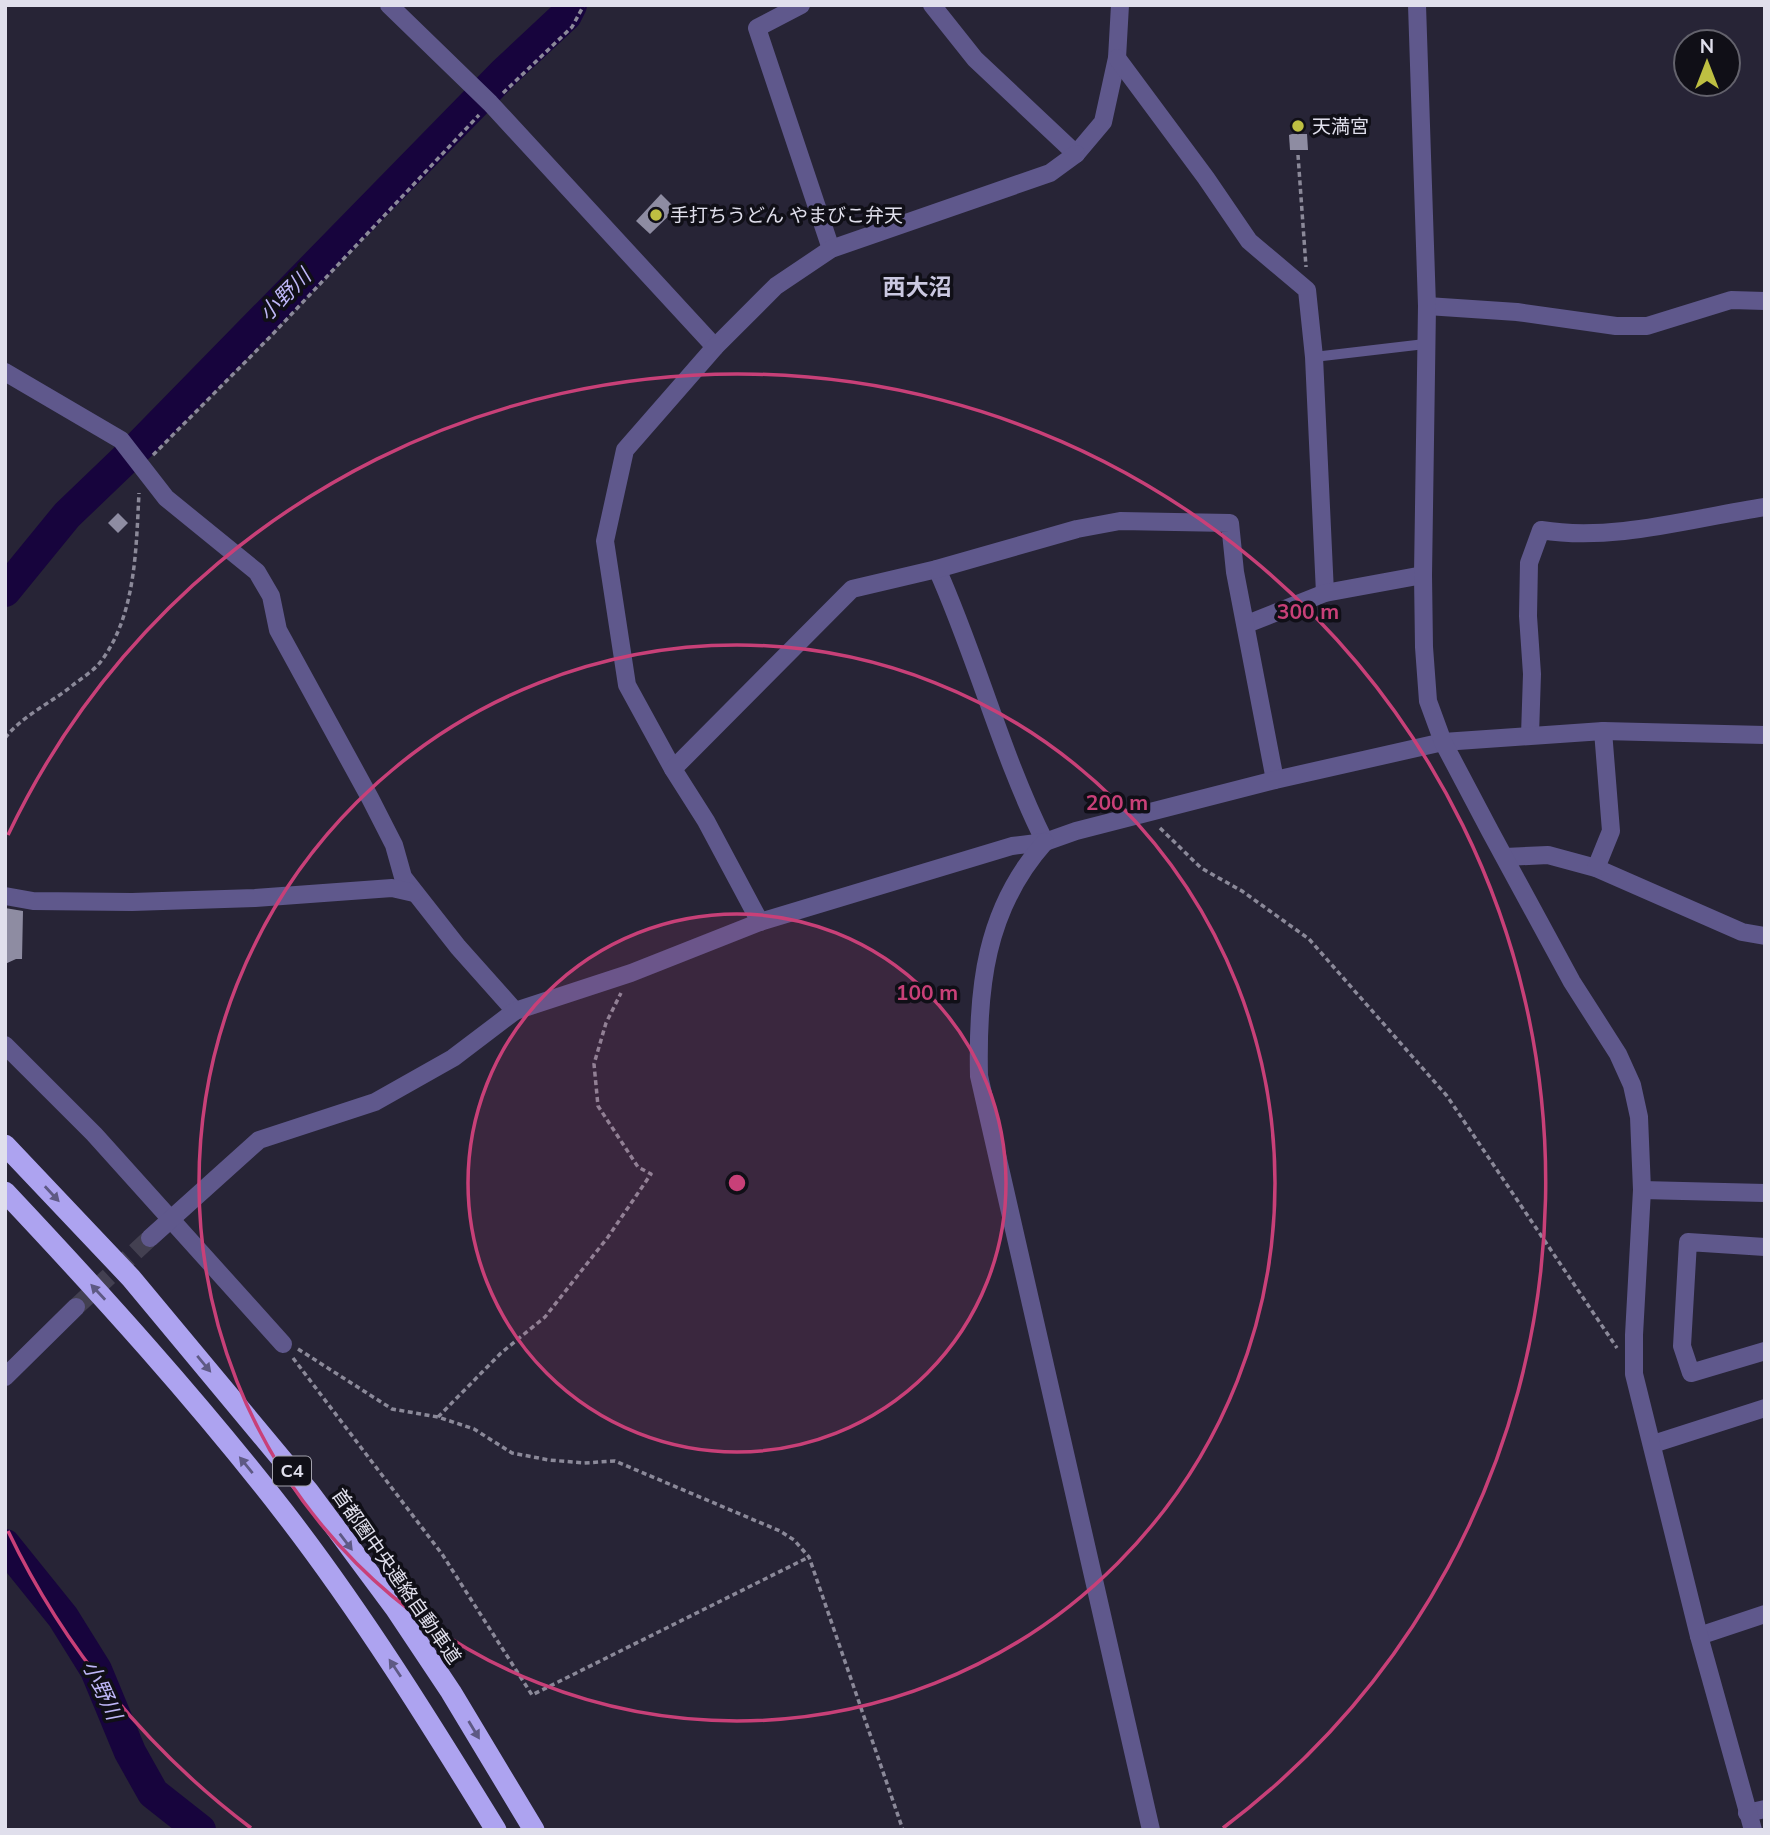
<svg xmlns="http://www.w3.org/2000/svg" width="1770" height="1835" viewBox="0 0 1770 1835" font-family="Mulish,'Noto Sans JP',sans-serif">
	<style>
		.water { fill: url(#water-rules) }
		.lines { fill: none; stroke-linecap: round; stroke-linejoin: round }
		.river { stroke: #17043d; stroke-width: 32 }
		.building { fill: #8e8ca2 }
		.minor-tunnel { stroke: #434051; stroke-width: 18; stroke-dasharray: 18 9; stroke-linecap: butt }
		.path { stroke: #8b8999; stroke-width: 3.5; stroke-dasharray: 5 3.5; stroke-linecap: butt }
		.service { stroke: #5f588c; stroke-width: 10 }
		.minor { stroke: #5f588c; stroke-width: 18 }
		.tertiary { stroke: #5f588c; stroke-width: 18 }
		.motorway { stroke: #ada3f0; stroke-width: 21 }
		.oneway { fill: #5e5984 }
		.ring { fill: none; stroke: #c84078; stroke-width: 3.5 }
		.poi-dot { fill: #bebf42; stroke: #100f17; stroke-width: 2.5 }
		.labels { text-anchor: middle; stroke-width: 7; stroke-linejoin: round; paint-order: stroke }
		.shield { fill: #100f17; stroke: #a2a1ac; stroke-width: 2 }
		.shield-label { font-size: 18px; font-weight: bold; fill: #e0dfec }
		.poi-label { font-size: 19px; fill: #e0dfec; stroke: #100f17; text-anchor: start }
		.street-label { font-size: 19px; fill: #e0dfec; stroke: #100f17 }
		.water-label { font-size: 21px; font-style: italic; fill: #beb6f7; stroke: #100f17 }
		.quarter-label { font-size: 23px; font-weight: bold; fill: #cac8e0; stroke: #100f17 }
		.centre { fill: #c84078; stroke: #100f17; stroke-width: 3.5 }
		.ring-label { font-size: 21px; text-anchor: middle; font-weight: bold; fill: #c84078; stroke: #100f17; stroke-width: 7; stroke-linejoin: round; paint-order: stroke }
	</style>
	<defs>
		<pattern id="water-rules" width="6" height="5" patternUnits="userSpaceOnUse" patternTransform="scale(1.75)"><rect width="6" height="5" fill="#17043d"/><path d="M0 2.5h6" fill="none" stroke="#382859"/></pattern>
	</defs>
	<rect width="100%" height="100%" fill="#272436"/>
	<path class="water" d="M62,511L71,519L5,600V582Z"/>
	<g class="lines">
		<g class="river">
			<path d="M5,591L67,515L141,444L504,73L566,15L571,5"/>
			<path d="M5,1545L63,1617L96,1670L130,1752L153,1793L200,1830"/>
		</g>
	</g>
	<g class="building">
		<path d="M1292,134H1307L1308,150H1290L1289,135Z"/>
		<path d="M661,194L676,209L650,234L636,221Z"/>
		<path d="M118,513L128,523L118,533L108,523Z"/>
		<path d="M5,908L23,911L22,959H16L5,964Z"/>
	</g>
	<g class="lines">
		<path class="minor-tunnel" d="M76,1307L150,1238"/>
		<g class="path">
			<path d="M503,93L572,27L584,5"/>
			<path d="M1298,155L1306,267"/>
			<path d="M153,455L270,337L479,115"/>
			<path d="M5,738C23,715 51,703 73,685C82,678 95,670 102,660C136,613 136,549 139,493"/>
			<path d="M1160,828L1201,868L1242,891L1309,939L1447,1096L1617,1348"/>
			<path d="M298,1349L392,1409L438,1417L474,1429L512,1453L549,1460L584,1463L615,1461L780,1531L794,1540L809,1557L903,1830"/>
			<path d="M293,1358L442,1554L532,1695L809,1557"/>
			<path d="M438,1417L501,1353L545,1317L608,1237L651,1174L638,1167L598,1106L594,1064L606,1023L621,993"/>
		</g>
		<path class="service" d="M1314,357L1425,344"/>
		<g class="minor">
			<path d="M389,5L490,103L715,347"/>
			<path d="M801,5L757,28L831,249"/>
			<path d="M932,5L975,59L1076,154L1103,122L1117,58L1120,5"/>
			<path d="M1117,58L1206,178L1249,241L1307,290L1314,357L1325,593"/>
			<path d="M1427,306L1517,312L1616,326H1647L1731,300L1765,301"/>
			<path d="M5,372L121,440L166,498L257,572L271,596L278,630L370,798L394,845L403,877L458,947L515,1011"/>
			<path d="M937,569C977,658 1001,754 1045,842"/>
			<path d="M1247,624L1325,593L1423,575"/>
			<path d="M1530,735L1532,674L1528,616L1529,563L1541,530C1614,542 1692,518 1765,507"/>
			<path d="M673,769L627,685L605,541L625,450L715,347L776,286L831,249L1050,173L1076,154"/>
			<path d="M1505,857L1548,855L1596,868L1742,932L1765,936"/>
			<path d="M1596,868L1611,831L1603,731"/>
			<path d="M5,896L33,901L132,902L255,898L392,888L414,893"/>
			<path d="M760,922L706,821L673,769L852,589L937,569L1077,529L1120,521L1230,523L1235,572L1275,780"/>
			<path d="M5,1045L94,1134L283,1344"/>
			<path d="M1642,1190L1765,1193"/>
			<path d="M150,1238L259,1140L375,1102L453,1058L515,1011L631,973L760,922L1012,846L1045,842L1076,831L1275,780L1443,742L1603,731L1765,735"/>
			<path d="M1765,1247L1688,1242L1682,1346L1691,1373L1765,1351"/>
			<path d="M5,1377L76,1307"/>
			<path d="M1653,1444L1765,1408"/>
			<path d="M1699,1636L1765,1614"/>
			<path d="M1747,1813L1765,1809"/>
		</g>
		<g class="tertiary">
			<path d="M1417,5L1427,306L1423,575L1424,647L1428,701L1443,742L1490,831L1572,982L1618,1054L1632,1085L1639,1117L1642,1190L1634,1335V1374L1699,1636L1753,1830"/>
			<path d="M1045,842C985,909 977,989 979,1076L1151,1830"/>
		</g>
		<g class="motorway">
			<path d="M5,1145L131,1278L309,1492L395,1608L451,1692L534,1830"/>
			<path d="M5,1192C102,1295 197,1400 284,1512C362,1613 429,1721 496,1830"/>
		</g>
	</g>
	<defs><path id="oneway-solid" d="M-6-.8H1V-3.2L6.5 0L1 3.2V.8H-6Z" transform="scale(1.75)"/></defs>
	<g class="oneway">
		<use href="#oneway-solid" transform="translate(52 1194) rotate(47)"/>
		<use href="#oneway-solid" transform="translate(98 1292) rotate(-133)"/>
		<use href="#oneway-solid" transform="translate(204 1364) rotate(50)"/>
		<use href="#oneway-solid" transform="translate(246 1465) rotate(-129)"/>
		<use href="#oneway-solid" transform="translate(346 1542) rotate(53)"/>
		<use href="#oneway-solid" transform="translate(395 1668) rotate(-124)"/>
		<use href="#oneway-solid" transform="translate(474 1730) rotate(59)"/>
	</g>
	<circle cx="737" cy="1183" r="269" fill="#c84078" fill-opacity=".12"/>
	<g class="ring">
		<circle cx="737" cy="1183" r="269"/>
		<circle cx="737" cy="1183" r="538"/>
		<path d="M251 1828A808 808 0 0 1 8 1531M8 835A808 808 0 1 1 1223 1828"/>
	</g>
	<g class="poi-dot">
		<circle cx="1298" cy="126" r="7"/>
		<circle cx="656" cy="215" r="7"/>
	</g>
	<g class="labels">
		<rect class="shield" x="273" y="1456.5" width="38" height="29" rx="5"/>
		<g class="shield-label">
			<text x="292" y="1477">C4</text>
		</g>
		<g class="poi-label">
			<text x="1312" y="133">天満宮</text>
			<text x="670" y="222">手打ちうどん やまびこ弁天</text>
		</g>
		<g class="street-label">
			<text transform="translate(397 1576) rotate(55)" y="7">首都圏中央連絡自動車道</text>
		</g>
		<g class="water-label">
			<text transform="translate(285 295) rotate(-45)" y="7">小野川</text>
			<text transform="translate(102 1690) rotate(65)" y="7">小野川</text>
		</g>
		<g class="quarter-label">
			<text x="917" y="295">西大沼</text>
		</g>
	</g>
	<circle cx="737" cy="1183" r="10" class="centre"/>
	<g class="ring-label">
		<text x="1308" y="619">300 m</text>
		<text x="1117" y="810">200 m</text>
		<text x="927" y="1000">100 m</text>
	</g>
	<rect width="1770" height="1835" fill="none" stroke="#e0dfec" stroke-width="14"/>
	<g transform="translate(1707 63)"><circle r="33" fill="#100f17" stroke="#63626c" stroke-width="2"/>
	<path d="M0-5L12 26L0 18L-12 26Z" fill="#bebf42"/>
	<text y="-10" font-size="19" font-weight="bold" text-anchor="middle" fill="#e0dfec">N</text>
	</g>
</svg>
